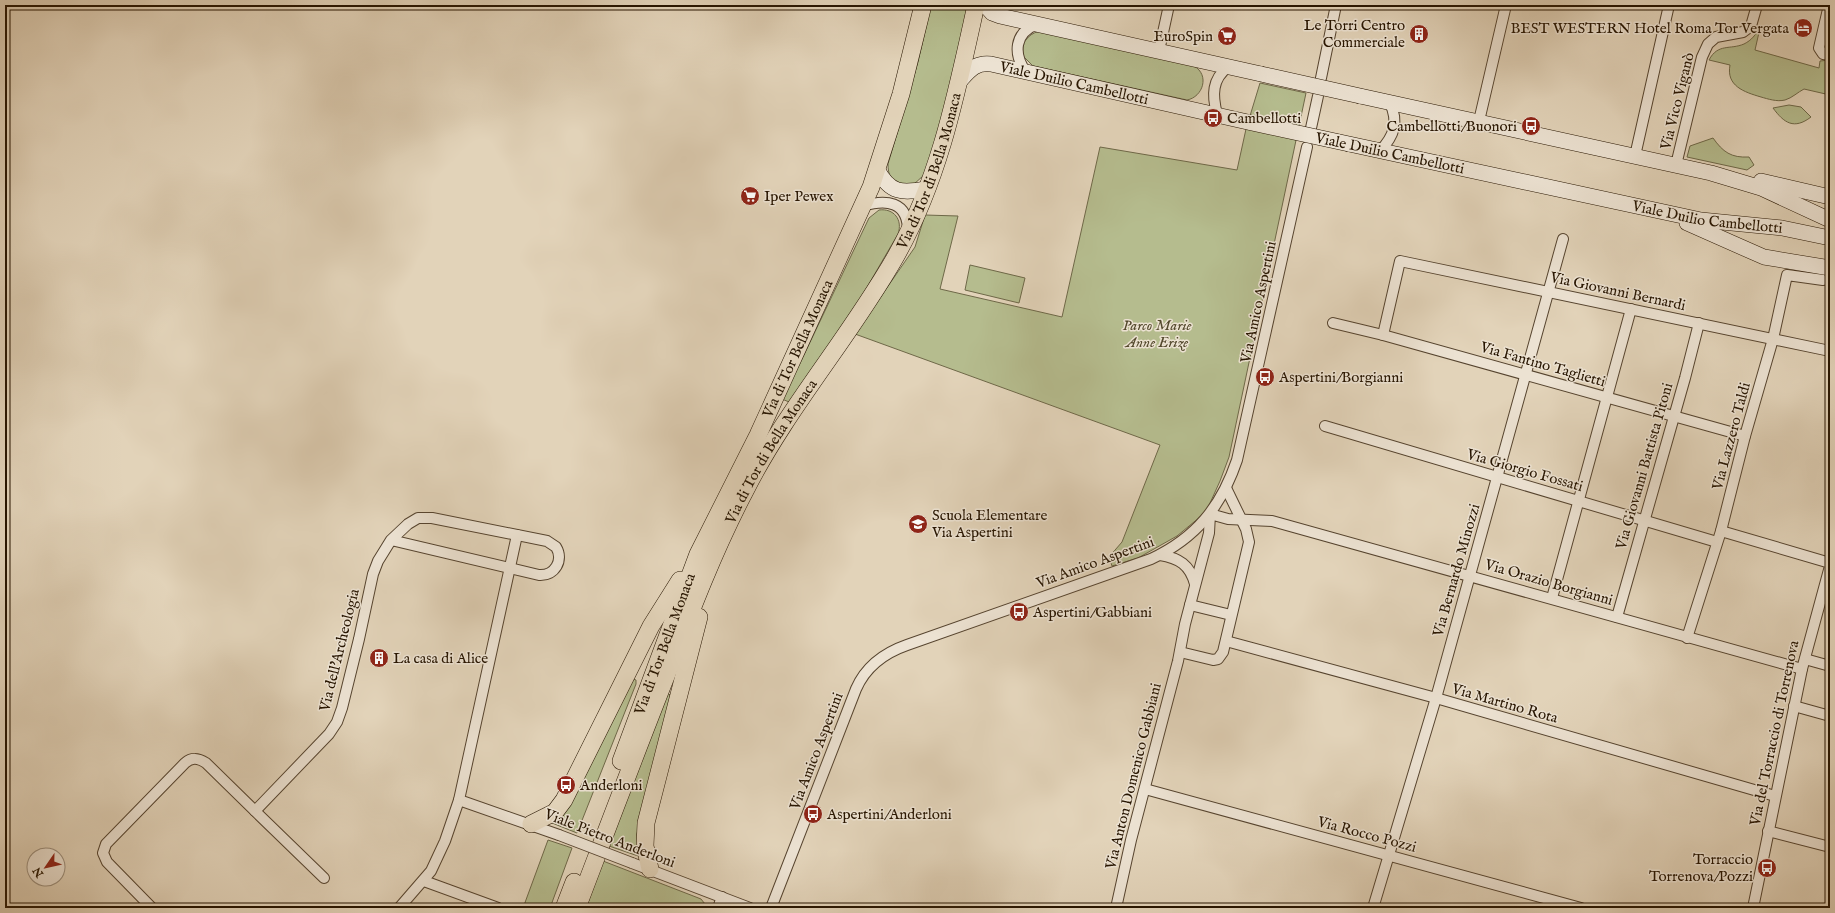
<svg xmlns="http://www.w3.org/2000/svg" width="1835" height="913" viewBox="0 0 1835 913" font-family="'IM FELL English',serif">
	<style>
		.green { fill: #b5bc8e; stroke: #6e6848 }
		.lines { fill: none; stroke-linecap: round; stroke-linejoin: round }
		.street-casing { stroke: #56442f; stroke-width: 12 }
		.secondary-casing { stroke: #271501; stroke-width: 16 }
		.primary-casing { stroke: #271501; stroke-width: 18 }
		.street { stroke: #ece2d2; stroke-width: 10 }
		.secondary { stroke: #ece2d2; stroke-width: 15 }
		.primary { stroke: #e2d3b9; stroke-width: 17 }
		.street-bridge-casing { stroke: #56442f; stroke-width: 12; stroke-linecap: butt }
		.secondary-bridge-casing { stroke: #271501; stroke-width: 16; stroke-linecap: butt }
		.street-bridge { stroke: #ece2d2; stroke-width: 10 }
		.secondary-bridge { stroke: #ece2d2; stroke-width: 15 }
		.labels { text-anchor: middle; stroke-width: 3; stroke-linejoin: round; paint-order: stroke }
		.poi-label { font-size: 15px; fill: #271501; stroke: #ece2d2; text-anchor: start }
		.street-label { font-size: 15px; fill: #271501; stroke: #ece2d2 }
		.park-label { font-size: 15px; font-style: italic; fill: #52472b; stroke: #ece2d2 }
	</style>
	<rect width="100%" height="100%" fill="#e2d3b9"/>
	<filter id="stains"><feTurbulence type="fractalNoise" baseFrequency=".005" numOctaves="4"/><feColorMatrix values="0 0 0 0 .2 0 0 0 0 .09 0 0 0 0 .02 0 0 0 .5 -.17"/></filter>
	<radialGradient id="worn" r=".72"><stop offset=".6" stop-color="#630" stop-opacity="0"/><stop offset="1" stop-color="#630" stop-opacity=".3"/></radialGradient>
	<g class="green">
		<path d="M931,5H968L947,98L935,144L924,175L913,185C897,184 888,182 888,164L918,62Z"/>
		<path d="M1760,28L1755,50L1819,68L1820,61L1830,60V95L1804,89C1798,92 1792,98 1785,100C1777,102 1768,99 1761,97C1744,92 1726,86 1730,65L1709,60C1718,43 1730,50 1744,44C1752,40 1755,35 1760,28Z"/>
		<path d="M1039,31L1194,66C1210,75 1203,97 1187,100L1033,66L1023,56C1021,43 1027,35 1039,31Z"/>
		<path d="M1260,83L1306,93L1229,457L1220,481L1206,512L1177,536L1138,558L1112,566L1109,557L1122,542L1160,445L855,334L915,247L925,215L958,216L940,289L1062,317L1100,147L1237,170L1246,129Z"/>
		<path d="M1789,105L1801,107L1811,117C1794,130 1784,123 1773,108Z"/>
		<path d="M1713,138C1723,152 1731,158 1749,157L1754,165L1747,170L1687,157L1690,146Z"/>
		<path d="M879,210C894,208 903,220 898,234L852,313L789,402L782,399L804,355L869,218Z"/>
		<path d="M970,265L1025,278L1019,303L965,290Z"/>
		<path d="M633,679L636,680V684L577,833L552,823L559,818Z"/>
		<path d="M667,692L670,695V698L637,834L638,856L609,846Z"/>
		<path d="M548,840L572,848L550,908H523Z"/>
		<path d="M603,861L701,899L705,904V908H586Z"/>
	</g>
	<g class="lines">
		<g class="street-casing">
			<g id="street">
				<path d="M1829,5L1819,48L1823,54L1830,55"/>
				<path d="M1159,51L1169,5"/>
				<path d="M1026,72C1013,54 1014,33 1037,24"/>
				<path d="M1321,78L1336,5"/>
				<path d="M1217,114C1212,95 1212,79 1228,67"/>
				<path d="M1479,121L1506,5"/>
				<path d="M1311,128L1318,96"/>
				<path d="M1380,151C1394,136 1399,123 1390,103"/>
				<path d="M1635,156L1669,5"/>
				<path d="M1676,165L1702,57L1708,44L1716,37L1743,32L1751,26L1757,5"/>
				<path d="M863,206C886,199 908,201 908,231"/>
				<path d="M1333,323L1383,335L1745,436"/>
				<path d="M1383,335L1400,261L1830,351"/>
				<path d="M1325,426L1717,542"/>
				<path d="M1721,531L1830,563"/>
				<path d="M1160,555C1179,558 1190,565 1195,584"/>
				<path d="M1552,598L1631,309"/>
				<path d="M1190,605L1231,615"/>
				<path d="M1617,617L1685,378L1699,323"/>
				<path d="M1687,638L1721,531L1745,436L1773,339L1787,275L1823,280"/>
				<path d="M1226,641L1436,698L1775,796"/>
				<path d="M1180,652L1213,660L1218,659L1223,652L1249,542L1246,529L1226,488"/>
				<path d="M1805,659L1830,666"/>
				<path d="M1794,706L1830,716"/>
				<path d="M1145,789L1581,908"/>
				<path d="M459,800L559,835"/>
				<path d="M255,811L324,878"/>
				<path d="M1768,831L1830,847"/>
				<path d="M632,863L750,908"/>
				<path d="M424,881L498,908"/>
				<path d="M152,908L107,862L103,853L106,844L185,763C192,757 198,758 206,763L255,811L329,734L337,722L342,708L359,639L373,574L378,561L391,540L408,524L418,518H432L547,541L556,547C564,560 555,576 539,575L391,540"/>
				<path d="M399,908L431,871L445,841L459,800L517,535"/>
				<path d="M718,908L722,897"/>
				<path d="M771,908L856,689C866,666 884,653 907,645L1151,559C1196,538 1221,507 1237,460L1307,147"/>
				<path d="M1116,908L1131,840L1178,661L1185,624L1209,533L1210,514L1228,519L1272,521L1802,669"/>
				<path d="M1373,908L1436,698L1563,239"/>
				<path d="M1753,908L1802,669L1830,566"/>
			</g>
		</g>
		<g class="secondary-casing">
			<g id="secondary">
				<path d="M985,5L992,13L1000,16L1261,74"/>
				<path id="s1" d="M959,82C969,71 975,62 991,64L1252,123"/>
				<path d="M1360,96L1711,173L1761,188L1830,220"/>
				<path id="s2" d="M1349,144L1701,220L1782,228L1830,238"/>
				<path d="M877,169C890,194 902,193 927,189"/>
				<path d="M1761,181L1830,197"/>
				<path d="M1687,223L1764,257L1830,268"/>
			</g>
		</g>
		<g class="primary-casing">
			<g id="primary">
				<path id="s3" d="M621,761L698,554L758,435L871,187L901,94L923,5"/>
				<path d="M531,824L555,812L564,800L651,626L680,580"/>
				<path d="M650,869L645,846L646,823L699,617"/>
				<path d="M564,908L574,882"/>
				<path id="s4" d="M577,908C606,832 635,755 665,679C689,616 713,552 745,491C787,408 850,337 896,256C940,178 957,91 976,5"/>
			</g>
		</g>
		<use href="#street" class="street"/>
		<use href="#secondary" class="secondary"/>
		<use href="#primary" class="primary"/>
		<g class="street-bridge-casing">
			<path id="street-bridge" d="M559,835L632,863"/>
		</g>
		<g class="secondary-bridge-casing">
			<g id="secondary-bridge">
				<path d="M1261,74L1360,96"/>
				<path d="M1252,123L1349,144"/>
			</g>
		</g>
		<use href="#street-bridge" class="street-bridge"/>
		<use href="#secondary-bridge" class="secondary-bridge"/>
	</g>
	<defs>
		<g id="hotel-disc" transform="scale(1)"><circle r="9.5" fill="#8f2418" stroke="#ece2d2"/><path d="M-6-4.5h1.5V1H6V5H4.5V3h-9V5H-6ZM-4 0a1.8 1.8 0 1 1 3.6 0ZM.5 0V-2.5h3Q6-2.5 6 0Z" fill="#fff"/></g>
		<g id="building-disc" transform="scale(1)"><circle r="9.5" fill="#8f2418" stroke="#ece2d2"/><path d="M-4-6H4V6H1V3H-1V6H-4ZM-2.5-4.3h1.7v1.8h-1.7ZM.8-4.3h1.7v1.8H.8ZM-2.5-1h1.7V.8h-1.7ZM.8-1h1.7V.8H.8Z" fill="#fff"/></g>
		<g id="supermarket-disc" transform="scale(1)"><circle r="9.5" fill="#8f2418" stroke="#ece2d2"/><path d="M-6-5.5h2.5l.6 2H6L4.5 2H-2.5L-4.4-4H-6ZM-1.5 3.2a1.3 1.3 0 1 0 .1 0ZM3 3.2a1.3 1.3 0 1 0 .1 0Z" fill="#fff"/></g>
		<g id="bus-disc" transform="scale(1)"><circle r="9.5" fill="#8f2418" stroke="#ece2d2"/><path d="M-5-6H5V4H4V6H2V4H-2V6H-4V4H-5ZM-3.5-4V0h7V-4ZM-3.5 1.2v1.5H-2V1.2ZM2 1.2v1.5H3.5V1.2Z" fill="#fff"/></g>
		<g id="school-disc" transform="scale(1)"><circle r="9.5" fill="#8f2418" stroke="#ece2d2"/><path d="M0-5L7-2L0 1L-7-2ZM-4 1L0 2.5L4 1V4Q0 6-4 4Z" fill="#fff"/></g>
	</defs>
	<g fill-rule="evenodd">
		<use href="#hotel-disc" x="1803" y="28"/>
		<use href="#building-disc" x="1419" y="34"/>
		<use href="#supermarket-disc" x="1227" y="36"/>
		<use href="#bus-disc" x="1213" y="118"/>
		<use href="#bus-disc" x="1531" y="126"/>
		<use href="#supermarket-disc" x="750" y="196"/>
		<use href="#bus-disc" x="1265" y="377"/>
		<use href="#school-disc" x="918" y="524"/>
		<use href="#bus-disc" x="1019" y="612"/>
		<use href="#building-disc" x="379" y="658"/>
		<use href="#bus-disc" x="566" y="785"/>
		<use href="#bus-disc" x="813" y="814"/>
		<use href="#bus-disc" x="1767" y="868"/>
	</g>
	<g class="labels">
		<g class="poi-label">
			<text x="1405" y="30" text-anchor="end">Le Torri Centro<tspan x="1405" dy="17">Commerciale</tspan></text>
			<text x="1789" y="33" text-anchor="end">BEST WESTERN Hotel Roma Tor Vergata</text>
			<text x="1213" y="41" text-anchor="end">EuroSpin</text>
			<text x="1227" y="123">Cambellotti</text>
			<text x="1517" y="131" text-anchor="end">Cambellotti/Buonori</text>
			<text x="764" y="201">Iper Pewex</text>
			<text x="1279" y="382">Aspertini/Borgianni</text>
			<text x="932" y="520">Scuola Elementare<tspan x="932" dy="17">Via Aspertini</tspan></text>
			<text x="1033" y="617">Aspertini/Gabbiani</text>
			<text x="393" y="663">La casa di Alice</text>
			<text x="580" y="790">Anderloni</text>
			<text x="827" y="819">Aspertini/Anderloni</text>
			<text x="1753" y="864" text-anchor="end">Torraccio<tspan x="1753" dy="17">Torrenova/Pozzi</tspan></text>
		</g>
		<g class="street-label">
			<text dy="5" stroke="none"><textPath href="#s1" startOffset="124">Viale Duilio Cambellotti</textPath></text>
			<text transform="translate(1677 101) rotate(-76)" y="5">Via Vico Viganò</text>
			<text transform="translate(1390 153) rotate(12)" y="5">Viale Duilio Cambellotti</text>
			<text dy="5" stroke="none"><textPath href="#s4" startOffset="821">Via di Tor di Bella Monaca</textPath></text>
			<text dy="5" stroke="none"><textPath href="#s2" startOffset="366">Viale Duilio Cambellotti</textPath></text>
			<text transform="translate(1618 291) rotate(12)" y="5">Via Giovanni Bernardi</text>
			<text transform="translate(1258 302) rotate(-78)" y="5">Via Amico Aspertini</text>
			<text dy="5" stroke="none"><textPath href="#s3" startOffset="449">Via di Tor Bella Monaca</textPath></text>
			<text transform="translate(1543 364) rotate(16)" y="5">Via Fantino Taglietti</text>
			<text transform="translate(1731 436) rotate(-75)" y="5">Via Lazzero Taldi</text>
			<text dy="5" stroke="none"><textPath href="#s4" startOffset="497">Via di Tor di Bella Monaca</textPath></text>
			<text transform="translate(1644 466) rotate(-74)" y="5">Via Giovanni Battista Pitoni</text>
			<text transform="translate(1525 470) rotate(16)" y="5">Via Giorgio Fossati</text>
			<text transform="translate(1095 562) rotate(-20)" y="5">Via Amico Aspertini</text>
			<text transform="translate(1456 570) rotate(-74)" y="5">Via Bernardo Minozzi</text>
			<text transform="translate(1549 582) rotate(16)" y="5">Via Orazio Borgianni</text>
			<text dy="5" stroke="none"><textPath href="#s3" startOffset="125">Via di Tor Bella Monaca</textPath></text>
			<text transform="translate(339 650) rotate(-76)" y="5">Via dell'Archeologia</text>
			<text transform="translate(1505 703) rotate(16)" y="5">Via Martino Rota</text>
			<text transform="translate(1774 733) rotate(-78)" y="5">Via del Torraccio di Torrenova</text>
			<text transform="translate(816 751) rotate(-69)" y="5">Via Amico Aspertini</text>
			<text transform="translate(1133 776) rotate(-76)" y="5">Via Anton Domenico Gabbiani</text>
			<text transform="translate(1367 834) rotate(15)" y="5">Via Rocco Pozzi</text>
			<text transform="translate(610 838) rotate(21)" y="5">Viale Pietro Anderloni</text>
		</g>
		<g class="park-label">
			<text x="1157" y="330">Parco Marie<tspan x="1157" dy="17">Anne Erize</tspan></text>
		</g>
	</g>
	<rect width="1835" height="913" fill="none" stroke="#e2d3b9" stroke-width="20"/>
	<rect x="6" y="6" width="1823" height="901" fill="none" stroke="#271501" stroke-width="2"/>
	<rect x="10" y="10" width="1815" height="893" fill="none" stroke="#271501"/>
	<g transform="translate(46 867) rotate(236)"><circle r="19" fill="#ece2d2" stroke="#9d907e"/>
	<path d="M0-3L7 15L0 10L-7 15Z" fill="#8f2418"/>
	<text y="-6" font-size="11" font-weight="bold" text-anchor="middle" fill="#271501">N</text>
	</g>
	<rect width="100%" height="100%" filter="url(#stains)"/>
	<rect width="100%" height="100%" fill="url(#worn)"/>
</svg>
